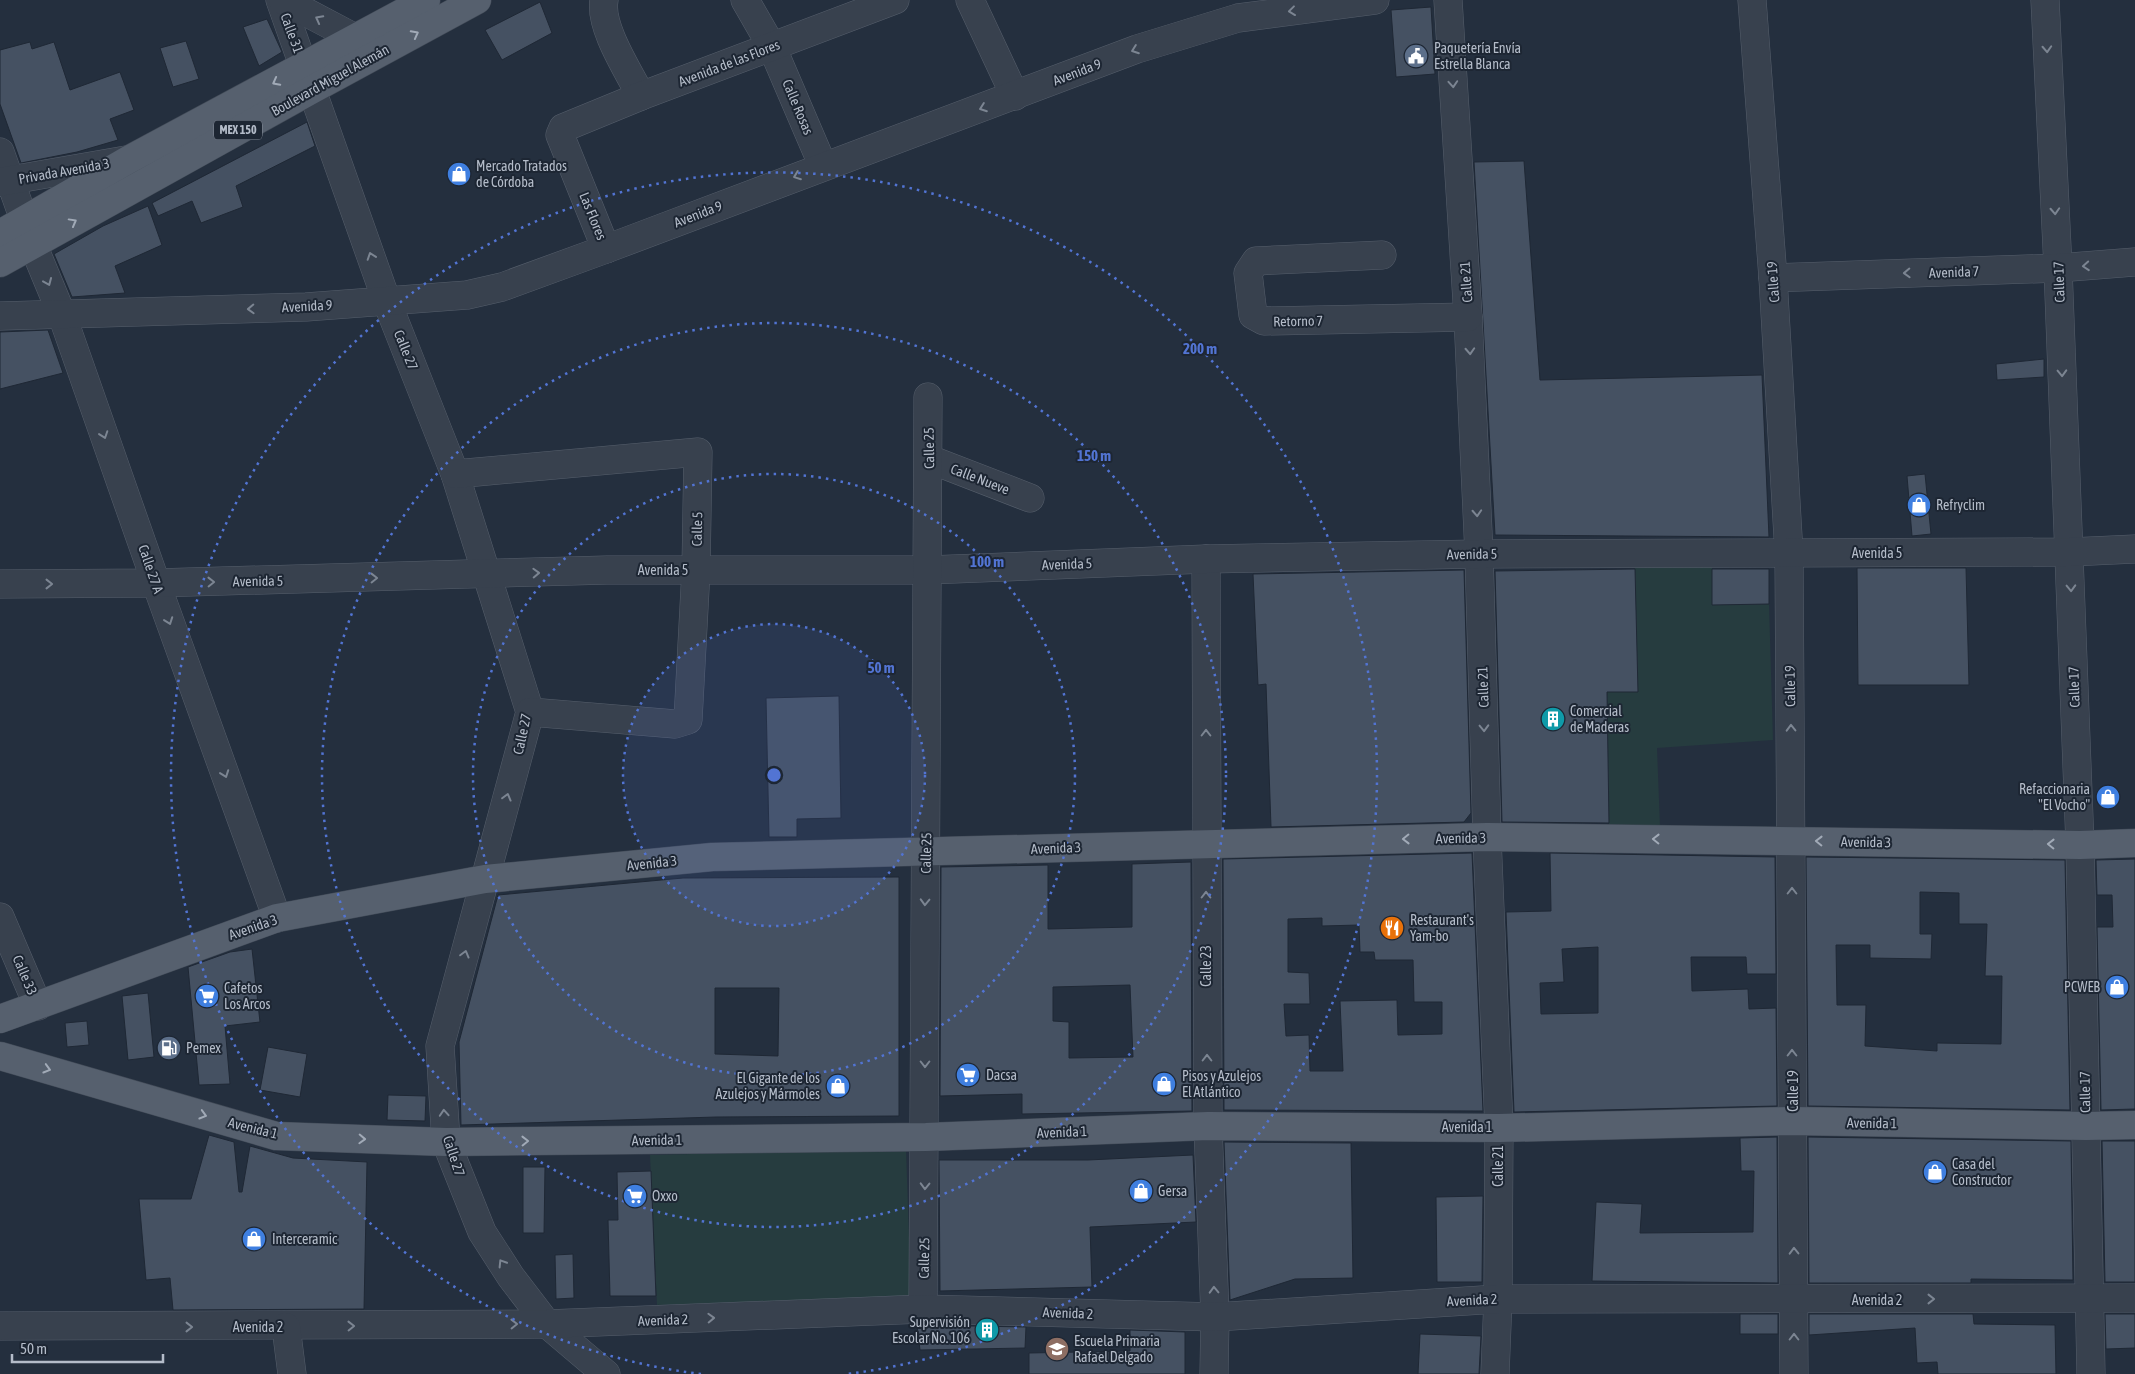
<svg xmlns="http://www.w3.org/2000/svg" width="2135" height="1374" viewBox="0 0 2135 1374" font-family="'Asap Condensed',sans-serif">
	<style>
		.green { fill: #263c3f }
		.building { fill: #455162; stroke: #1f2835; fill-rule: evenodd }
		.lines { fill: none; stroke-linecap: round; stroke-linejoin: round }
		.minor-casing { stroke: #565f6c; stroke-width: 29 }
		.major-casing { stroke: #414a57; stroke-width: 29 }
		.minor { stroke: #38414e; stroke-width: 28 }
		.major { stroke: #56606e; stroke-width: 28 }
		.oneway { stroke: #7c8592 }
		.oneway2 { stroke: #a1aab7 }
		.ring { fill: none; stroke: #5274d3; stroke-width: 2.5; stroke-dasharray: 2.5 5 }
		.labels { text-anchor: middle; stroke-width: 4; stroke-linejoin: round; paint-order: stroke }
		.shield { fill: #1d2633; stroke: #878f9c; stroke-width: 1 }
		.shield-label { font-size: 12px; font-weight: bold; fill: #b4bcc9 }
		.street-label { font-size: 14px; fill: #b4bcc9; stroke: #1d2633 }
		.poi-label { font-size: 14px; fill: #b4bcc9; stroke: #1d2633; text-anchor: start }
		.centre { fill: #5274d3; stroke: #1d2633; stroke-width: 2.5 }
		.ring-label { font-size: 15px; text-anchor: middle; font-weight: bold; fill: #5274d3; stroke: #1d2633; stroke-width: 4; stroke-linejoin: round; paint-order: stroke }
	</style>
	<rect width="100%" height="100%" fill="#242f3e"/>
	<g class="green">
		<path d="M1635,564L1712,565V605L1769,604L1773,740L1657,748L1660,826H1609L1607,692H1638Z"/>
		<path d="M906,1149L911,1296L657,1305L650,1155Z"/>
	</g>
	<g class="building">
		<path d="M540,2L552,33L502,60L485,30Z"/>
		<path d="M1431,7L1435,74L1396,77L1391,10Z"/>
		<path d="M267,19L282,52L259,66L243,27Z"/>
		<path d="M186,41L199,79L173,87L160,48Z"/>
		<path d="M30,42L32,49L54,42L70,90L120,72L134,110L110,119L118,140L77,152L21,163L0,104V50Z"/>
		<path d="M307,122L315,146L236,186L243,207L201,223L192,201L158,216L152,203Z"/>
		<path d="M1524,161L1540,380L1762,375L1769,537L1495,535L1474,162Z"/>
		<path d="M148,206L162,245L115,266L125,293L72,297L54,254L103,226Z"/>
		<path d="M48,330L63,373L0,389V332Z"/>
		<path d="M2044,359V377L1997,380L1996,364Z"/>
		<path d="M1925,474L1931,534L1912,536L1907,476Z"/>
		<path d="M1857,568H1966L1969,685H1858Z"/>
		<path d="M1635,569L1638,692H1607L1609,823L1502,822L1495,571Z"/>
		<path d="M1712,569H1769V604L1712,605Z"/>
		<path d="M1464,570L1471,813L1464,822L1271,827L1266,684L1258,685L1253,574Z"/>
		<path d="M839,696L841,818L797,819V837H769L766,698Z"/>
		<path d="M1472,853L1483,1111L1224,1110L1223,859ZM1322,918V926L1359,925L1360,952H1374L1375,960H1413L1414,1002H1442V1034L1398,1035L1397,1000L1340,1001L1343,1071H1310L1309,1035L1286,1036L1284,1004H1310L1309,973L1288,972V919Z"/>
		<path d="M1550,853L1775,857L1776,974H1747L1746,957H1691L1692,991L1748,989L1749,1009L1776,1008L1777,1106L1514,1112L1506,912L1551,911ZM1598,947V1013L1541,1014L1540,983L1564,982L1562,949Z"/>
		<path d="M1806,857L2065,860L2070,1110L1808,1106ZM1920,892L1959,893V924H1987L1985,976H2002L2001,1044L1937,1043V1051L1865,1046L1866,1005H1837L1836,945H1870V958L1931,959L1932,934H1920Z"/>
		<path d="M2135,859V1109L2101,1110L2097,927H2113L2112,895H2097L2096,860Z"/>
		<path d="M1191,862L1192,1111L1022,1114V1094L940,1096L941,867L1048,865V929L1132,927V864ZM1130,985L1133,1057L1069,1058V1022L1053,1021V987Z"/>
		<path d="M899,877V1116L716,1117L461,1125L459,1042L498,895L683,878ZM715,988H779L778,1056L715,1054Z"/>
		<path d="M252,949L260,1022L225,1026L230,1084L199,1085L188,967L230,952Z"/>
		<path d="M148,993L154,1057L128,1060L122,996Z"/>
		<path d="M87,1021L89,1045L67,1047L65,1023Z"/>
		<path d="M268,1047L307,1054L300,1097L260,1090Z"/>
		<path d="M388,1095L426,1096L425,1121L387,1120Z"/>
		<path d="M209,1135L234,1142L239,1192H242L250,1146L293,1158L367,1162L364,1309L173,1310L170,1278L146,1280L139,1199H191Z"/>
		<path d="M1777,1137L1778,1283L1592,1281L1596,1202L1642,1204L1640,1233L1753,1232L1754,1171H1741L1740,1138Z"/>
		<path d="M1808,1137L2071,1141L2073,1280L1971,1279V1283H1809Z"/>
		<path d="M2102,1141H2135V1282H2105Z"/>
		<path d="M1224,1142L1351,1143L1353,1278L1295,1279L1230,1300Z"/>
		<path d="M1193,1155L1196,1222L1090,1227L1092,1287L940,1291L939,1160H1088Z"/>
		<path d="M523,1167H545L544,1233H523Z"/>
		<path d="M651,1171L656,1296H610L608,1220H618L617,1172Z"/>
		<path d="M1483,1196L1482,1282H1437L1436,1197Z"/>
		<path d="M573,1254L574,1298L556,1299L555,1255Z"/>
		<rect x="1740" y="1314" width="38" height="20"/>
		<path d="M1809,1314H1973L1974,1324L2055,1325L2056,1374H1938L1937,1362L1917,1363L1915,1328L1809,1335Z"/>
		<path d="M2105,1314H2135V1348L2106,1349Z"/>
		<path d="M917,1325L1026,1327L1025,1348L920,1350Z"/>
		<path d="M1130,1330L1185,1332V1374H1029V1353L1130,1351Z"/>
		<path d="M1420,1334L1481,1336L1479,1374H1418Z"/>
	</g>
	<g class="lines">
		<g class="minor-casing">
			<g id="minor">
				<path d="M280,0L387,302L455,474L530,712L440,1046L446,1142L482,1232L511,1277L547,1324L606,1374"/>
				<path d="M283,0L355,38"/>
				<path d="M604,0C599,27 629,72 641,96"/>
				<path d="M745,0L772,47L823,166"/>
				<path d="M970,0L1015,96"/>
				<path d="M1448,0L1468,317L1479,554L1487,837L1499,1128L1498,1299L1495,1374"/>
				<path d="M1752,0L1773,278L1789,554L1794,1374"/>
				<path d="M2045,0L2058,268L2080,845L2091,1374"/>
				<path d="M0,152L33,245L62,315L156,583L277,918"/>
				<path d="M0,182L126,160"/>
				<path d="M606,249L560,135L563,128L641,96L895,0"/>
				<path d="M1382,255L1256,261L1248,273L1253,315L1264,321L1468,317"/>
				<path d="M1773,278L2058,268L2135,262"/>
				<path d="M0,316L306,307L467,295L502,287L606,249L1137,49L1238,18L1375,0"/>
				<path d="M929,459L1030,498"/>
				<path d="M455,474L698,452L696,570L688,720L675,724L530,712"/>
				<path d="M1206,559L1208,1126L1215,1317L1214,1374"/>
				<path d="M0,584L156,583L607,570H928L1206,559L1479,554L2070,552L2135,549"/>
				<path d="M0,917L38,1006"/>
				<path d="M923,1309L928,397"/>
				<path d="M0,1326L547,1324L923,1309L1215,1317L1498,1299L2135,1298"/>
				<path d="M286,1327L292,1374"/>
			</g>
		</g>
		<g class="major-casing">
			<g id="major">
				<path d="M0,234L128,160L426,0"/>
				<path d="M0,263L313,89L477,0"/>
				<path d="M0,1019L277,918L485,879L712,857L1487,837L2080,845L2135,843"/>
				<path d="M0,1056L276,1136L446,1142L926,1137L1208,1126L1499,1128L1793,1121L2086,1126L2135,1125"/>
			</g>
		</g>
		<use href="#minor" class="minor"/>
		<use href="#major" class="major"/>
	</g>
	<defs><path id="oneway-chevron" d="M-2-3.5L2.5 0L-2 3.5" fill="none" stroke-width="1.6" stroke-linecap="round" stroke-linejoin="round" transform="scale(1.25)"/></defs>
	<g class="oneway">
		<use href="#oneway-chevron" transform="translate(1292 11) rotate(173)"/>
		<use href="#oneway-chevron" transform="translate(319 19) rotate(-152)"/>
		<use href="#oneway-chevron" transform="translate(2047 49) rotate(87)"/>
		<use href="#oneway-chevron" transform="translate(1135 50) rotate(160)"/>
		<use href="#oneway-chevron" transform="translate(1453 84) rotate(86)"/>
		<use href="#oneway-chevron" transform="translate(983 108) rotate(160)"/>
		<use href="#oneway-chevron" transform="translate(797 176) rotate(159)"/>
		<use href="#oneway-chevron" transform="translate(2055 211) rotate(87)"/>
		<use href="#oneway-chevron" transform="translate(371 256) rotate(-109)"/>
		<use href="#oneway-chevron" transform="translate(2086 266) rotate(176)"/>
		<use href="#oneway-chevron" transform="translate(1907 273) rotate(178)"/>
		<use href="#oneway-chevron" transform="translate(48 282) rotate(67)"/>
		<use href="#oneway-chevron" transform="translate(251 309) rotate(178)"/>
		<use href="#oneway-chevron" transform="translate(1470 351) rotate(87)"/>
		<use href="#oneway-chevron" transform="translate(2062 373) rotate(88)"/>
		<use href="#oneway-chevron" transform="translate(104 435) rotate(71)"/>
		<use href="#oneway-chevron" transform="translate(1477 513) rotate(87)"/>
		<use href="#oneway-chevron" transform="translate(536 573) rotate(-2)"/>
		<use href="#oneway-chevron" transform="translate(374 578) rotate(-1)"/>
		<use href="#oneway-chevron" transform="translate(211 582) rotate(-1)"/>
		<use href="#oneway-chevron" transform="translate(49 584)"/>
		<use href="#oneway-chevron" transform="translate(2071 588) rotate(88)"/>
		<use href="#oneway-chevron" transform="translate(169 621) rotate(70)"/>
		<use href="#oneway-chevron" transform="translate(1484 728) rotate(88)"/>
		<use href="#oneway-chevron" transform="translate(1791 728) rotate(-91)"/>
		<use href="#oneway-chevron" transform="translate(1206 733) rotate(-90)"/>
		<use href="#oneway-chevron" transform="translate(225 774) rotate(70)"/>
		<use href="#oneway-chevron" transform="translate(507 797) rotate(-75)"/>
		<use href="#oneway-chevron" transform="translate(1792 891) rotate(-90)"/>
		<use href="#oneway-chevron" transform="translate(1206 895) rotate(-90)"/>
		<use href="#oneway-chevron" transform="translate(925 902) rotate(92)"/>
		<use href="#oneway-chevron" transform="translate(465 954) rotate(-75)"/>
		<use href="#oneway-chevron" transform="translate(1792 1053) rotate(-90)"/>
		<use href="#oneway-chevron" transform="translate(1207 1058) rotate(-90)"/>
		<use href="#oneway-chevron" transform="translate(925 1064) rotate(90)"/>
		<use href="#oneway-chevron" transform="translate(444 1113) rotate(-94)"/>
		<use href="#oneway-chevron" transform="translate(925 1186) rotate(91)"/>
		<use href="#oneway-chevron" transform="translate(1794 1251) rotate(-91)"/>
		<use href="#oneway-chevron" transform="translate(502 1263) rotate(-122)"/>
		<use href="#oneway-chevron" transform="translate(1214 1290) rotate(-92)"/>
		<use href="#oneway-chevron" transform="translate(1931 1299)"/>
		<use href="#oneway-chevron" transform="translate(711 1318) rotate(-2)"/>
		<use href="#oneway-chevron" transform="translate(514 1324) rotate(-1)"/>
		<use href="#oneway-chevron" transform="translate(351 1326) rotate(-1)"/>
		<use href="#oneway-chevron" transform="translate(189 1327)"/>
		<use href="#oneway-chevron" transform="translate(1794 1337) rotate(-90)"/>
	</g>
	<g class="oneway2">
		<use href="#oneway-chevron" transform="translate(415 34) rotate(-28)"/>
		<use href="#oneway-chevron" transform="translate(276 82) rotate(152)"/>
		<use href="#oneway-chevron" transform="translate(73 222) rotate(-29)"/>
		<use href="#oneway-chevron" transform="translate(1406 839) rotate(179)"/>
		<use href="#oneway-chevron" transform="translate(1656 839) rotate(-179)"/>
		<use href="#oneway-chevron" transform="translate(1819 841) rotate(-179)"/>
		<use href="#oneway-chevron" transform="translate(2051 844) rotate(-179)"/>
		<use href="#oneway-chevron" transform="translate(47 1069) rotate(16)"/>
		<use href="#oneway-chevron" transform="translate(203 1115) rotate(16)"/>
		<use href="#oneway-chevron" transform="translate(362 1139) rotate(2)"/>
		<use href="#oneway-chevron" transform="translate(525 1141) rotate(-1)"/>
	</g>
	<circle cx="774" cy="775" r="151" fill="#5274d3" fill-opacity=".12"/>
	<g class="ring">
		<circle cx="774" cy="775" r="151"/>
		<circle cx="774" cy="775" r="301"/>
		<circle cx="774" cy="775" r="452"/>
		<path d="M701 1374A603 603 0 1 1 847 1374"/>
	</g>
	<defs>
		<g id="civic-disc" transform="scale(1.25)"><circle r="9.5" fill="#5c6f8a" stroke="#1d2633"/><path d="M-.6-6.5H3V-4.5H.6V-3L4-1V1h2V6H-6V1h2V-1L-.6-3ZM-1.2 2.5V6h2.4V2.5Z" fill="#fff"/></g>
		<g id="shop-disc" transform="scale(1.25)"><circle r="9.5" fill="#3f7fe0" stroke="#1d2633"/><path d="M-5-2.5h2.3a2.7 3.5 0 0 1 5.4 0H5L5.5 6h-11ZM-1.5-2.5h3a1.5 2.3 0 0 0-3 0Z" fill="#fff"/></g>
		<g id="building-disc" transform="scale(1.25)"><circle r="9.5" fill="#0f9aa8" stroke="#1d2633"/><path d="M-4-6H4V6H1V3H-1V6H-4ZM-2.5-4.3h1.7v1.8h-1.7ZM.8-4.3h1.7v1.8H.8ZM-2.5-1h1.7V.8h-1.7ZM.8-1h1.7V.8H.8Z" fill="#fff"/></g>
		<g id="restaurant-disc" transform="scale(1.25)"><circle r="9.5" fill="#e8710a" stroke="#1d2633"/><path d="M-5-6h1v4h1v-4h1v4h1v-4h1v5L-1.5 .5V6h-2V.5L-5-1ZM5-6V6H3V1.5H1.5Q1.5-4 5-6Z" fill="#fff"/></g>
		<g id="supermarket-disc" transform="scale(1.25)"><circle r="9.5" fill="#3f7fe0" stroke="#1d2633"/><path d="M-6-5.5h2.5l.6 2H6L4.5 2H-2.5L-4.4-4H-6ZM-1.5 3.2a1.3 1.3 0 1 0 .1 0ZM3 3.2a1.3 1.3 0 1 0 .1 0Z" fill="#fff"/></g>
		<g id="fuel-disc" transform="scale(1.25)"><circle r="9.5" fill="#5c6f8a" stroke="#1d2633"/><path d="M-5.5-6h7V0h2V4h1.3V-2.5L3-4.5l.8-.8L6-3V5H2.5V1h-1V6h-7ZM-4.2-4.7v3.2H.2V-4.7Z" fill="#fff"/></g>
		<g id="school-disc" transform="scale(1.25)"><circle r="9.5" fill="#8d6e63" stroke="#1d2633"/><path d="M0-5L7-2L0 1L-7-2ZM-4 1L0 2.5L4 1V4Q0 6-4 4Z" fill="#fff"/></g>
	</defs>
	<g fill-rule="evenodd">
		<use href="#civic-disc" x="1416" y="56"/>
		<use href="#shop-disc" x="459" y="174"/>
		<use href="#shop-disc" x="1919" y="505"/>
		<use href="#building-disc" x="1553" y="719"/>
		<use href="#shop-disc" x="2108" y="797"/>
		<use href="#restaurant-disc" x="1392" y="928"/>
		<use href="#shop-disc" x="2117" y="987"/>
		<use href="#supermarket-disc" x="207" y="996"/>
		<use href="#fuel-disc" x="169" y="1048"/>
		<use href="#supermarket-disc" x="968" y="1075"/>
		<use href="#shop-disc" x="1164" y="1084"/>
		<use href="#shop-disc" x="838" y="1086"/>
		<use href="#shop-disc" x="1935" y="1172"/>
		<use href="#shop-disc" x="1141" y="1191"/>
		<use href="#supermarket-disc" x="635" y="1196"/>
		<use href="#shop-disc" x="254" y="1239"/>
		<use href="#building-disc" x="987" y="1330"/>
		<use href="#school-disc" x="1057" y="1349"/>
	</g>
	<g class="labels">
		<rect class="shield" x="214" y="120.5" width="48" height="19" rx="4"/>
		<g class="shield-label">
			<text x="238" y="134">MEX 150</text>
		</g>
		<g class="street-label">
			<text transform="translate(292 33) rotate(70)" y="5">Calle 31</text>
			<text transform="translate(729 63) rotate(-21)" y="5">Avenida de las Flores</text>
			<text transform="translate(1077 72) rotate(-21)" y="5">Avenida 9</text>
			<text transform="translate(330 80) rotate(-29)" y="5">Boulevard Miguel Alemán</text>
			<text transform="translate(798 107) rotate(67)" y="5">Calle Rosas</text>
			<text transform="translate(64 171) rotate(-10)" y="5">Privada Avenida 3</text>
			<text transform="translate(698 214) rotate(-21)" y="5">Avenida 9</text>
			<text transform="translate(593 216) rotate(68)" y="5">Las Flores</text>
			<text transform="translate(1954 272) rotate(-2)" y="5">Avenida 7</text>
			<text transform="translate(1466 282) rotate(-94)" y="5">Calle 21</text>
			<text transform="translate(1773 282) rotate(-94)" y="5">Calle 19</text>
			<text transform="translate(2059 282) rotate(-92)" y="5">Calle 17</text>
			<text transform="translate(307 306) rotate(-3)" y="5">Avenida 9</text>
			<text transform="translate(1298 321) rotate(-1)" y="5">Retorno 7</text>
			<text transform="translate(406 350) rotate(68)" y="5">Calle 27</text>
			<text transform="translate(929 448) rotate(-91)" y="5">Calle 25</text>
			<text transform="translate(980 479) rotate(21)" y="5">Calle Nueve</text>
			<text transform="translate(697 529) rotate(-89)" y="5">Calle 5</text>
			<text x="1877" y="558">Avenida 5</text>
			<text transform="translate(1472 554) rotate(-1)" y="5">Avenida 5</text>
			<text transform="translate(1067 564) rotate(-2)" y="5">Avenida 5</text>
			<text transform="translate(151 569) rotate(71)" y="5">Calle 27 A</text>
			<text x="663" y="575">Avenida 5</text>
			<text transform="translate(258 581) rotate(-1)" y="5">Avenida 5</text>
			<text transform="translate(1790 686) rotate(-91)" y="5">Calle 19</text>
			<text transform="translate(1483 687) rotate(-92)" y="5">Calle 21</text>
			<text transform="translate(2074 687) rotate(-92)" y="5">Calle 17</text>
			<text transform="translate(522 734) rotate(-78)" y="5">Calle 27</text>
			<text transform="translate(1461 838) rotate(-1)" y="5">Avenida 3</text>
			<text transform="translate(1866 842) rotate(1)" y="5">Avenida 3</text>
			<text transform="translate(1056 848) rotate(-2)" y="5">Avenida 3</text>
			<text transform="translate(926 853) rotate(-89)" y="5">Calle 25</text>
			<text transform="translate(652 863) rotate(-6)" y="5">Avenida 3</text>
			<text transform="translate(253 927) rotate(-19)" y="5">Avenida 3</text>
			<text transform="translate(1206 966) rotate(-90)" y="5">Calle 23</text>
			<text transform="translate(25 975) rotate(67)" y="5">Calle 33</text>
			<text transform="translate(1793 1091) rotate(-90)" y="5">Calle 19</text>
			<text transform="translate(2085 1092) rotate(-91)" y="5">Calle 17</text>
			<text transform="translate(1872 1123) rotate(1)" y="5">Avenida 1</text>
			<text x="1467" y="1132">Avenida 1</text>
			<text transform="translate(253 1128) rotate(14)" y="5">Avenida 1</text>
			<text transform="translate(1062 1132) rotate(-2)" y="5">Avenida 1</text>
			<text transform="translate(657 1140) rotate(-1)" y="5">Avenida 1</text>
			<text transform="translate(454 1156) rotate(72)" y="5">Calle 27</text>
			<text transform="translate(1498 1166) rotate(-90)" y="5">Calle 21</text>
			<text transform="translate(924 1258) rotate(-89)" y="5">Calle 25</text>
			<text transform="translate(1472 1300) rotate(-3)" y="5">Avenida 2</text>
			<text x="1877" y="1305">Avenida 2</text>
			<text transform="translate(1068 1313) rotate(2)" y="5">Avenida 2</text>
			<text transform="translate(663 1320) rotate(-2)" y="5">Avenida 2</text>
			<text x="258" y="1332">Avenida 2</text>
		</g>
		<g class="poi-label">
			<text x="1434" y="53">Paquetería Envía<tspan x="1434" dy="16">Estrella Blanca</tspan></text>
			<text x="476" y="171">Mercado Tratados<tspan x="476" dy="16">de Córdoba</tspan></text>
			<text x="1936" y="510">Refryclim</text>
			<text x="1570" y="716">Comercial<tspan x="1570" dy="16">de Maderas</tspan></text>
			<text x="2090" y="794" text-anchor="end">Refaccionaria<tspan x="2090" dy="16">"El Vocho"</tspan></text>
			<text x="1410" y="925">Restaurant's<tspan x="1410" dy="16">Yam-bo</tspan></text>
			<text x="2100" y="992" text-anchor="end">PCWEB</text>
			<text x="224" y="993">Cafetos<tspan x="224" dy="16">Los Arcos</tspan></text>
			<text x="186" y="1053">Pemex</text>
			<text x="986" y="1080">Dacsa</text>
			<text x="1182" y="1081">Pisos y Azulejos<tspan x="1182" dy="16">El Atlántico</tspan></text>
			<text x="820" y="1083" text-anchor="end">El Gigante de los<tspan x="820" dy="16">Azulejos y Mármoles</tspan></text>
			<text x="1952" y="1169">Casa del<tspan x="1952" dy="16">Constructor</tspan></text>
			<text x="1158" y="1196">Gersa</text>
			<text x="652" y="1201">Oxxo</text>
			<text x="272" y="1244">Interceramic</text>
			<text x="970" y="1327" text-anchor="end">Supervisión<tspan x="970" dy="16">Escolar No. 106</tspan></text>
			<text x="1074" y="1346">Escuela Primaria<tspan x="1074" dy="16">Rafael Delgado</tspan></text>
		</g>
	</g>
	<circle cx="774" cy="775" r="8" class="centre"/>
	<g class="ring-label">
		<text x="1200" y="354">200 m</text>
		<text x="1094" y="461">150 m</text>
		<text x="987" y="567">100 m</text>
		<text x="881" y="673">50 m</text>
	</g>
	<path d="M12 1354v8h151v-8" fill="none" stroke="#b4bcc9" stroke-width="2.5"/>
	<text x="20" y="1354" font-size="15" fill="#b4bcc9" stroke="#1d2633" stroke-width="4" paint-order="stroke">50 m</text>
</svg>
